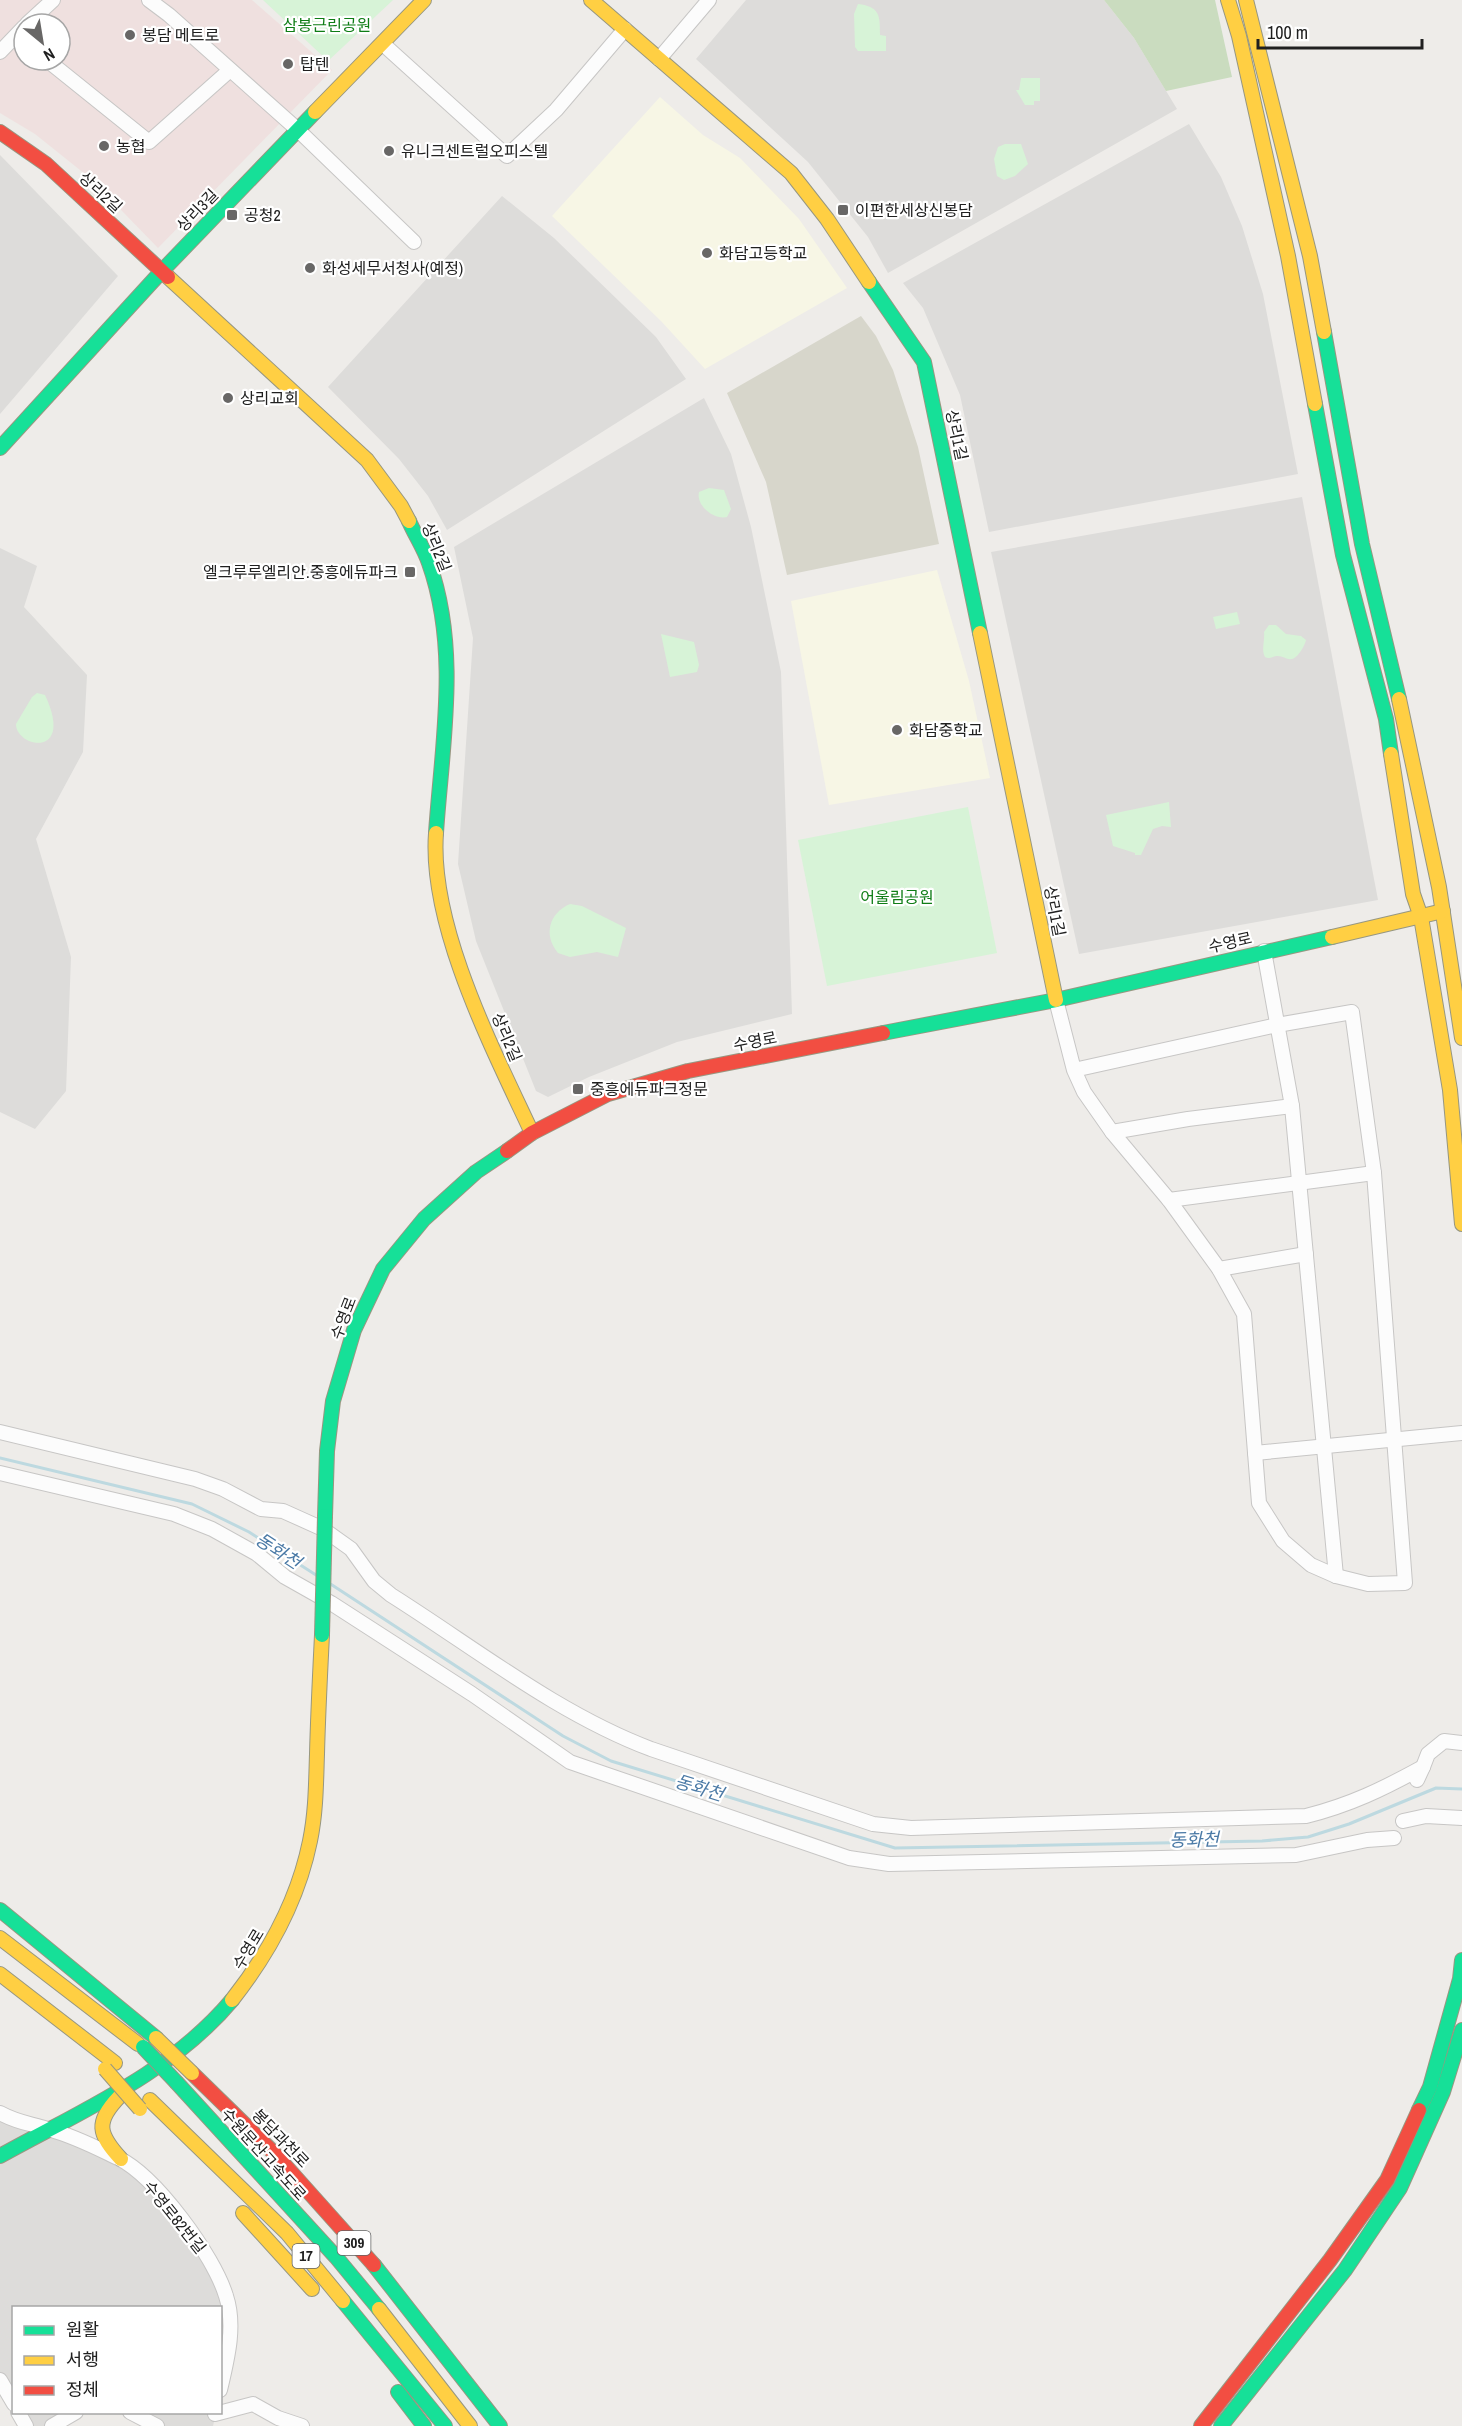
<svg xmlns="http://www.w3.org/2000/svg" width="1462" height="2426" viewBox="0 0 1462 2426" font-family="'Archivo Narrow','Noto Sans KR',sans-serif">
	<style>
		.residential { fill: #dddcda }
		.commercial { fill: #efe0df; fill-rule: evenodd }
		.education { fill: #f7f6e5 }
		.construction { fill: #d7d6cb }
		.forest { fill: #cadcbf }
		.park { fill: #d7f3d7 }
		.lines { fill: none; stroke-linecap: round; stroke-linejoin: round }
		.stream { stroke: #bdd9e0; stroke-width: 3 }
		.street-casing { stroke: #c7c6c5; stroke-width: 16 }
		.fast-casing { stroke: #979781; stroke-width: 16 }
		.slow-casing { stroke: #979781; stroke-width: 16 }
		.jam-casing { stroke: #979781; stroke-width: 16 }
		.street { stroke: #fcfcfc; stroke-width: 14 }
		.fast { stroke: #16e098; stroke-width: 14 }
		.slow { stroke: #ffcf43; stroke-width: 14 }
		.jam { stroke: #f24e42; stroke-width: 14 }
		.fast-bridge-casing { stroke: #979781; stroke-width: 16; stroke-linecap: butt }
		.slow-bridge-casing { stroke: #979781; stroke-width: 16; stroke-linecap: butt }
		.fast-bridge { stroke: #16e098; stroke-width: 14 }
		.slow-bridge { stroke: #ffcf43; stroke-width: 14 }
		.poi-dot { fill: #686766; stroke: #fff; stroke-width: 2 }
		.labels { text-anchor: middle; stroke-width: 4.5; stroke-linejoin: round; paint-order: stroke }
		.shield { fill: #fff; stroke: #636363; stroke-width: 1.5 }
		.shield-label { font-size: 15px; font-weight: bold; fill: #202020 }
		.park-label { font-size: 16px; fill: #0f7d16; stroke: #fff }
		.poi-label { font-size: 16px; fill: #202020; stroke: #fff; text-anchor: start }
		.street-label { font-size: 16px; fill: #202020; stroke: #fff }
		.water-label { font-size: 18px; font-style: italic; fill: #4b7aa6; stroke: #fff }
	</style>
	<rect width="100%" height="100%" fill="#eeece9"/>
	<g class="residential">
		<path d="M746,0H1104L1134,38L1177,109L888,273L868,237L808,162L696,59Z"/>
		<path d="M1189,124L1221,177L1242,226L1263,294L1298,474L989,532L960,395L923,308L903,283Z"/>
		<path d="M0,155L118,276L0,414Z"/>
		<path d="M502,196L554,238L656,337L686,379L447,530L428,496L399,459L328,387Z"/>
		<path d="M704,398L731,454L751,527L781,672L792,1014L677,1042L589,1077L548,1097L536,1091L476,941L458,864L473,638L454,547Z"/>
		<path d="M1302,497L1378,900L1079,954L991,552Z"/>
		<path d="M0,548L37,566L24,607L87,675L83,752L36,839L71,957L66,1091L35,1129L0,1112Z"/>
		<path d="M0,2113L121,2159L162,2195L226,2296L221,2390L220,2308H14L13,2404L0,2380Z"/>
		<path d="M18,2413H76L52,2426H26Z"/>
		<path d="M130,2413H216L213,2426H157Z"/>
	</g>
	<path class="commercial" d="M0,0H252L332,70L158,248L90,178L35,134L0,113ZM24,24H60V60H24Z"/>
	<g class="education">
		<path d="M660,97L703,135L740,158L799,219L847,288L705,369L661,321L552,216Z"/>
		<path d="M937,570L969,681L990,778L829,805L791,601Z"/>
	</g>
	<path class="construction" d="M861,316L876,336L893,370L918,447L939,544L787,575L766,482L727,393Z"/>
	<path class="forest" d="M1104,0H1215L1232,77L1166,91L1134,38Z"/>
	<g class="park">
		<path d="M263,0H393L328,61Z"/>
		<path d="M858,4C880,7 880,15 880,35L886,36V51H858L855,47L854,14Z"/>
		<path d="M1021,78H1040V101H1034V105H1025L1016,90H1019Z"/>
		<path d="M1005,144H1021L1028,164L1015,176L1004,180L997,176L994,159L998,147Z"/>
		<path d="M709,488L724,490L731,509L727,517C714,520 696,506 699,492Z"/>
		<path d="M1237,612L1240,624L1216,629L1213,617Z"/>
		<path d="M1269,625H1276L1286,634L1301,636L1306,640C1305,645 1298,658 1292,659C1287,660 1283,656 1278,656C1271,656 1271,660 1265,657C1261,650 1265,641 1264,632Z"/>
		<path d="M661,634L694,642L699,665L697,672L670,677Z"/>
		<path d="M37,693L45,695C75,759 16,748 16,724L32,697Z"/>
		<path d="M1169,802L1171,827L1162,826L1153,829L1141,855H1135V853L1113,846L1106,815Z"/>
		<path d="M968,807L997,953L827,986L798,840Z"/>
		<path d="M570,904L582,906L626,928L618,957L597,952L570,957L558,953C543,935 549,913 570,904Z"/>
	</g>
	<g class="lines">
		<g class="stream">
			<path d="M0,1458L192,1504L249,1532L316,1575"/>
			<path d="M329,1583L563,1736L611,1761L895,1848L1262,1841L1308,1837L1349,1824L1436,1788L1462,1789"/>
		</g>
		<g class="street-casing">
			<g id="street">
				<path d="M149,0L169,15L298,130L414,242"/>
				<path d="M27,24L53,0"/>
				<path d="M383,44L507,156L556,110L625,29"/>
				<path d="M0,52L24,27"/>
				<path d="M659,59L709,0"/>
				<path d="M47,60L149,142L230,70"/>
				<path d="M1264,951L1292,1106L1336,1576"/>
				<path d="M1056,1000L1074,1070L1084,1092L1112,1132L1169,1200L1219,1269L1244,1314L1259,1503L1283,1541L1311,1565L1336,1576L1368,1584L1405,1583L1374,1173L1352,1012L1277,1025L1074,1070"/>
				<path d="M1112,1132L1188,1119L1292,1106"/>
				<path d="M1169,1200L1374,1173"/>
				<path d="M1219,1269L1306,1254"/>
				<path d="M0,1432L195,1479L223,1489L261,1509L283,1511L323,1529L351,1549L374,1581L391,1595C475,1648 558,1714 651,1749L873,1824L911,1828L1306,1816C1350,1805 1383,1789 1423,1767L1417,1780"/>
				<path d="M1255,1453L1462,1433"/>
				<path d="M0,1473L174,1514L212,1529L257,1554L285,1577L331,1603L472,1694L570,1762L849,1858L889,1864L1296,1855L1367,1840L1394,1838"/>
				<path d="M1423,1767L1428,1754L1444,1741L1462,1743"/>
				<path d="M1403,1821L1426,1816L1462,1818"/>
				<path d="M0,2113C20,2124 31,2123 51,2130C74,2136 97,2148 118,2158C156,2176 214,2256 226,2296C236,2326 227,2360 220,2390"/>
				<path d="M0,2380L14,2404"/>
				<path d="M18,2412L26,2426"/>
				<path d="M130,2412L157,2426"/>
				<path d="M216,2412L215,2414L253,2404L278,2418L302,2426"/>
				<path d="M52,2426L76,2412"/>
			</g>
		</g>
		<g class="fast-casing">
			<g id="fast">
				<path d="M869,282L924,362L980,633"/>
				<path d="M1324,332L1362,544L1399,699"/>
				<path d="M1315,404L1343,555L1386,719L1391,754"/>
				<path d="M0,448L161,272L315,112"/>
				<path d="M409,521C415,535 424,548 429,563C460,650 442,744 436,833"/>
				<path d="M883,1033L1056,1000L1332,937"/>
				<path d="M325,1516L327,1451L333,1401L354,1330L383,1269L424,1219L476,1172L507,1151"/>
				<path d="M0,1910L156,2038"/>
				<path d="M177,2083L336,2257L379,2309"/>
				<path d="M1419,2110L1430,2087L1460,1979L1462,1960"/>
				<path d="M0,2156C81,2111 171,2073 232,2000"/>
				<path d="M374,2265L500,2426"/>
				<path d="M343,2301L445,2426"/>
				<path d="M398,2392L424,2426"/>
				<path d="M1221,2426L1345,2270L1400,2188L1443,2092L1462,2030"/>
			</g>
		</g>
		<g class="slow-casing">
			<g id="slow">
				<path d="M591,0L791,173L827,219L869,282"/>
				<path d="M1228,0L1239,36L1288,256L1315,404"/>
				<path d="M1246,0L1310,256L1324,332"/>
				<path d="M315,112L424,0"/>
				<path d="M168,277L367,460L401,506L409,521"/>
				<path d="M980,633L1056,1000"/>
				<path d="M1399,699L1439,887L1462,1038"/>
				<path d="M1391,754L1413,894L1421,917L1450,1090L1462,1224"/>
				<path d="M436,833C429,926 493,1049 532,1133"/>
				<path d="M1332,937L1443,911"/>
				<path d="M0,1938L138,2044"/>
				<path d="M0,1974L115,2063"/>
				<path d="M232,2000C269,1953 298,1900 310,1841C316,1812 316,1783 317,1754C318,1714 320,1675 322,1635"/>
				<path d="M119,2097C95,2122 98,2134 121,2159"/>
				<path d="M150,2100L287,2233L343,2301"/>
				<path d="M243,2213L312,2289"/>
				<path d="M379,2309L470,2426"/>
			</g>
		</g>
		<g class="jam-casing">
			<g id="jam">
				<path d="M0,132L46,164L168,277"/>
				<path d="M507,1151L532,1133L608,1094L688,1071L883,1033"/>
				<path d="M192,2073L273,2152L374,2265"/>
				<path d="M1201,2426L1330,2260L1387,2180L1419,2110"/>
			</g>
		</g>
		<use href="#street" class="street"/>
		<use href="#fast" class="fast"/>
		<use href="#slow" class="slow"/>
		<use href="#jam" class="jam"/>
		<g class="fast-bridge-casing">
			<g id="fast-bridge">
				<path d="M322,1635L325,1516"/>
				<path d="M143,2047L177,2083"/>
			</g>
		</g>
		<g class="slow-bridge-casing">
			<g id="slow-bridge">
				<path d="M156,2038L192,2073"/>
				<path d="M105,2069L140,2109"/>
			</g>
		</g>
		<use href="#fast-bridge" class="fast-bridge"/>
		<use href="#slow-bridge" class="slow-bridge"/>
	</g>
	<g class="poi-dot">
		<circle cx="130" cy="35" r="6"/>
		<circle cx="288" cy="64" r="6"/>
		<circle cx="104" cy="146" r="6"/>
		<circle cx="389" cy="151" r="6"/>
		<rect x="837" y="204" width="12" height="12" rx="3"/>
		<rect x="226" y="209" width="12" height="12" rx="3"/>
		<circle cx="707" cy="253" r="6"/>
		<circle cx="310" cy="268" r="6"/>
		<circle cx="228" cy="398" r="6"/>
		<rect x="404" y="566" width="12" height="12" rx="3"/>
		<circle cx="897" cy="730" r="6"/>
		<rect x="572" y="1083" width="12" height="12" rx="3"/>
	</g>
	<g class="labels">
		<g class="shield">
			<rect x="337.5" y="2231" width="33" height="24" rx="4.5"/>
			<rect x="292.5" y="2244" width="27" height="24" rx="4.5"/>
		</g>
		<g class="shield-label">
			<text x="354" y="2248">309</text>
			<text x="306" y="2261">17</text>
		</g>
		<g class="park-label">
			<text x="327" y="31">삼봉근린공원</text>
			<text x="897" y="903">어울림공원</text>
		</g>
		<g class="poi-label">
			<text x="142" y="41">봉담 메트로</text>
			<text x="300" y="70">탑텐</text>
			<text x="116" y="152">농협</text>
			<text x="401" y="157">유니크센트럴오피스텔</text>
			<text x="855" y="216">이편한세상신봉담</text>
			<text x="244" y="221">공청2</text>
			<text x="719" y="259">화담고등학교</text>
			<text x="322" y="274">화성세무서청사(예정)</text>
			<text x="240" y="404">상리교회</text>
			<text x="398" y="578" text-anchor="end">엘크루루엘리안.중흥에듀파크</text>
			<text x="909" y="736">화담중학교</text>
			<text x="590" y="1095">중흥에듀파크정문</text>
		</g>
		<g class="street-label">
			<text transform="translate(101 192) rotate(43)" y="6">상리2길</text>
			<text transform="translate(197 210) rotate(-46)" y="6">상리3길</text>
			<text transform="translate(957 435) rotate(78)" y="6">상리1길</text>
			<text transform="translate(437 547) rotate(68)" y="6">상리2길</text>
			<text transform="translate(1055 911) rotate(79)" y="6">상리1길</text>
			<text transform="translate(1230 942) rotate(-13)" y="6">수영로</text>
			<text transform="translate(507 1037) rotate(67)" y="6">상리2길</text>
			<text transform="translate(755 1041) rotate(-11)" y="6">수영로</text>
			<text transform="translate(343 1318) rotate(-69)" y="6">수영로</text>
			<text transform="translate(248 1949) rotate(-59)" y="6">수영로</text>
			<text transform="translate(281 2138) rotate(46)" y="6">봉담과천로</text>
			<text transform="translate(264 2154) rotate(48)" y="6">수원문산고속도로</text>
			<text transform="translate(175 2217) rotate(51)" y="6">수영로82번길</text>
		</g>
		<g class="water-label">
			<text transform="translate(278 1551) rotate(33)" y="6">동화천</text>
			<text transform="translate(699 1788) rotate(17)" y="6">동화천</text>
			<text transform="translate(1194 1840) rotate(-1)" y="6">동화천</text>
		</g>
	</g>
	<rect x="12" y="2306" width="210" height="108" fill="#ffffff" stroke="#a6a6a6" stroke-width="1.5"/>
	<rect x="24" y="2326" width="30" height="9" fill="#16e098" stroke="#a6a6a6" stroke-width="1.5"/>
	<text x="66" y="2336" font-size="18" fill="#202020">원활</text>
	<rect x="24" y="2356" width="30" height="9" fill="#ffcf43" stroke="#a6a6a6" stroke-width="1.5"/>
	<text x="66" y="2366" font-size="18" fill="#202020">서행</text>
	<rect x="24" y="2386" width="30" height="9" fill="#f24e42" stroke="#a6a6a6" stroke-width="1.5"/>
	<text x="66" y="2396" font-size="18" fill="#202020">정체</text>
	<g transform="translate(42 42) rotate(150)"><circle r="28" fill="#ffffff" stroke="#a6a6a6" stroke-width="1.5"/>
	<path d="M0-4.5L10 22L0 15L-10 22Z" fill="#686766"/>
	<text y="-9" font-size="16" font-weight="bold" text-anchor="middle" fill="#202020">N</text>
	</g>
	<path d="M1258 39v9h164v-9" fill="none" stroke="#202020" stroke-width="3"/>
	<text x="1267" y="39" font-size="18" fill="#202020" stroke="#ffffff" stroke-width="4.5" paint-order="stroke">100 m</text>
</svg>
